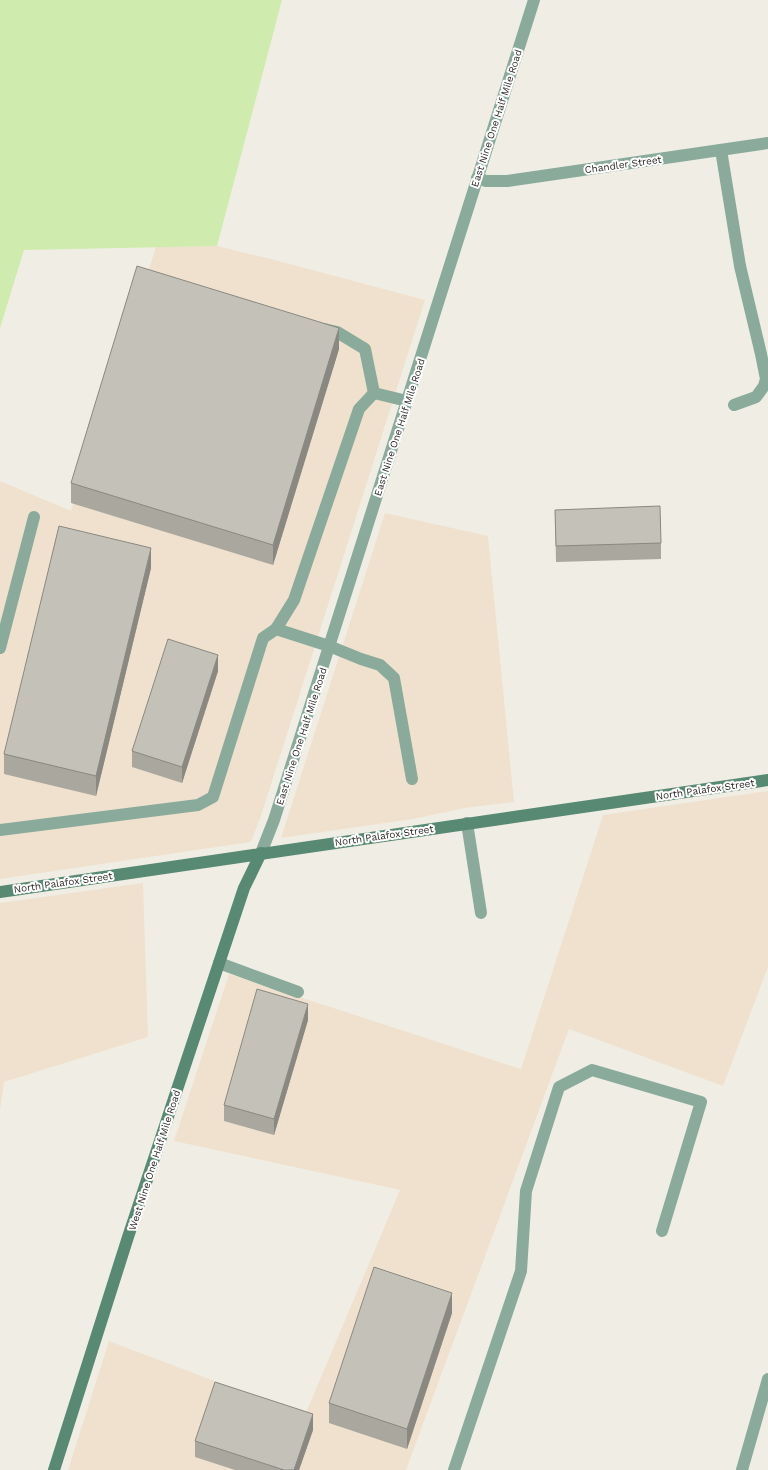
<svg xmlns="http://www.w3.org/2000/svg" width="768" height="1470" viewBox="0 0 768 1470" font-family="'Work Sans',sans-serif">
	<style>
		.commercial { fill: #f0e1ce }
		.green { fill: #cfebae }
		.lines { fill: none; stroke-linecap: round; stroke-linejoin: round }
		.lane { stroke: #8aab9b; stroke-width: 12 }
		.street { stroke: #8aab9b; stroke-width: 12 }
		.secondary { stroke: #588a73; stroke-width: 12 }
		.wall { fill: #a9a79e }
		.shaded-wall { fill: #898881 }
		.building { fill: #c4c2b8; stroke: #898881 }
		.labels { text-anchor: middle; stroke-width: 4; stroke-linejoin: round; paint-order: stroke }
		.street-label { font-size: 10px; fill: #2b2a27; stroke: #fff }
	</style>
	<rect width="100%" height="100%" fill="#f0eee4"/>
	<g class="commercial">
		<path d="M217,246L271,259L425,300L261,816L251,842L0,879V481L71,511L156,247Z"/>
		<path d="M385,513L488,536L514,802L465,808L413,819L281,838Z"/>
		<path d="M768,791V967L723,1086L569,1029L406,1470H68L109,1341L305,1415L400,1190L174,1141L229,974L521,1069L603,815Z"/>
		<path d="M143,883L148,1037L4,1082L0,1111V903Z"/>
	</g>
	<path class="green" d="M0,0H282L217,246L24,250L0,328Z"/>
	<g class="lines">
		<g class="lane">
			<path d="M721,150L740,266L761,354L766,379L764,386L756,397L734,405"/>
			<path d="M324,329L337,332L365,349L374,393"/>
			<path d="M276,629L294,600L359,409L374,393L407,401"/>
			<path d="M0,648L34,517"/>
			<path d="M467,823L481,913"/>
			<path d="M0,830L198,805L213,797L263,638L276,629L329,646L361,659L380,665L394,678L412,779"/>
			<path d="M219,963L298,992"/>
			<path d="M454,1470L521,1271L526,1191L559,1087L592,1070L701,1102L662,1231"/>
		</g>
		<g class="street">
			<path d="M477,178L486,181H507L768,143"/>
			<path d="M261,853L274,820L534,0"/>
			<path d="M742,1470L768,1379"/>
		</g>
		<g class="secondary">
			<path d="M0,892L768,780"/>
			<path d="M54,1470L128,1237L244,888L261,853"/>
		</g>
	</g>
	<g class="wall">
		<path d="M339,349L273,565L71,503V483Z"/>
		<path d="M555,510L661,543V559L556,562Z"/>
		<path d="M151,568L96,796L4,774V754Z"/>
		<path d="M218,671L182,783L132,767V751Z"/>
		<path d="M308,1020L274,1135L224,1121V1105Z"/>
		<path d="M452,1313L407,1449L329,1423V1403Z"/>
		<path d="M313,1430L299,1470H235L195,1457V1441Z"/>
	</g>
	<g class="shaded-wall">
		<path d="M339,328V349L273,565V545Z"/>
		<path d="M151,548V568L96,796V776Z"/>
		<path d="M218,655V671L182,783V767Z"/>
		<path d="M308,1004V1020L274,1135V1119Z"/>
		<path d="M452,1293V1313L407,1449V1429Z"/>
		<path d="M313,1414V1430L299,1470H294Z"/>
	</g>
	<g class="building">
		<path d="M137,266L339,328L273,545L71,483Z"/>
		<path d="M660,506L661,543L556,546L555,510Z"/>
		<path d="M59,526L151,548L96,776L4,754Z"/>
		<path d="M168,639L218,655L182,767L132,751Z"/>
		<path d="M257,989L308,1004L274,1119L224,1105Z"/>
		<path d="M374,1267L452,1293L407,1429L329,1403Z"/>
		<path d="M215,1382L313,1414L294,1470H284L195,1441Z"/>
	</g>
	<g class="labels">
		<g class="street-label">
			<text transform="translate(496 118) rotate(-72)" y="4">East Nine One Half Mile Road</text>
			<text transform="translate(623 164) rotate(-8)" y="4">Chandler Street</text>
			<text transform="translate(399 427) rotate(-72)" y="4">East Nine One Half Mile Road</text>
			<text transform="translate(301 736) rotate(-72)" y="4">East Nine One Half Mile Road</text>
			<text transform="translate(705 789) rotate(-8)" y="4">North Palafox Street</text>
			<text transform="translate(384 835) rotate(-8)" y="4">North Palafox Street</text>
			<text transform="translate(63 882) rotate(-8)" y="4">North Palafox Street</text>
			<text transform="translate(154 1160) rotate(-72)" y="4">West Nine One Half Mile Road</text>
		</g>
	</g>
</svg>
